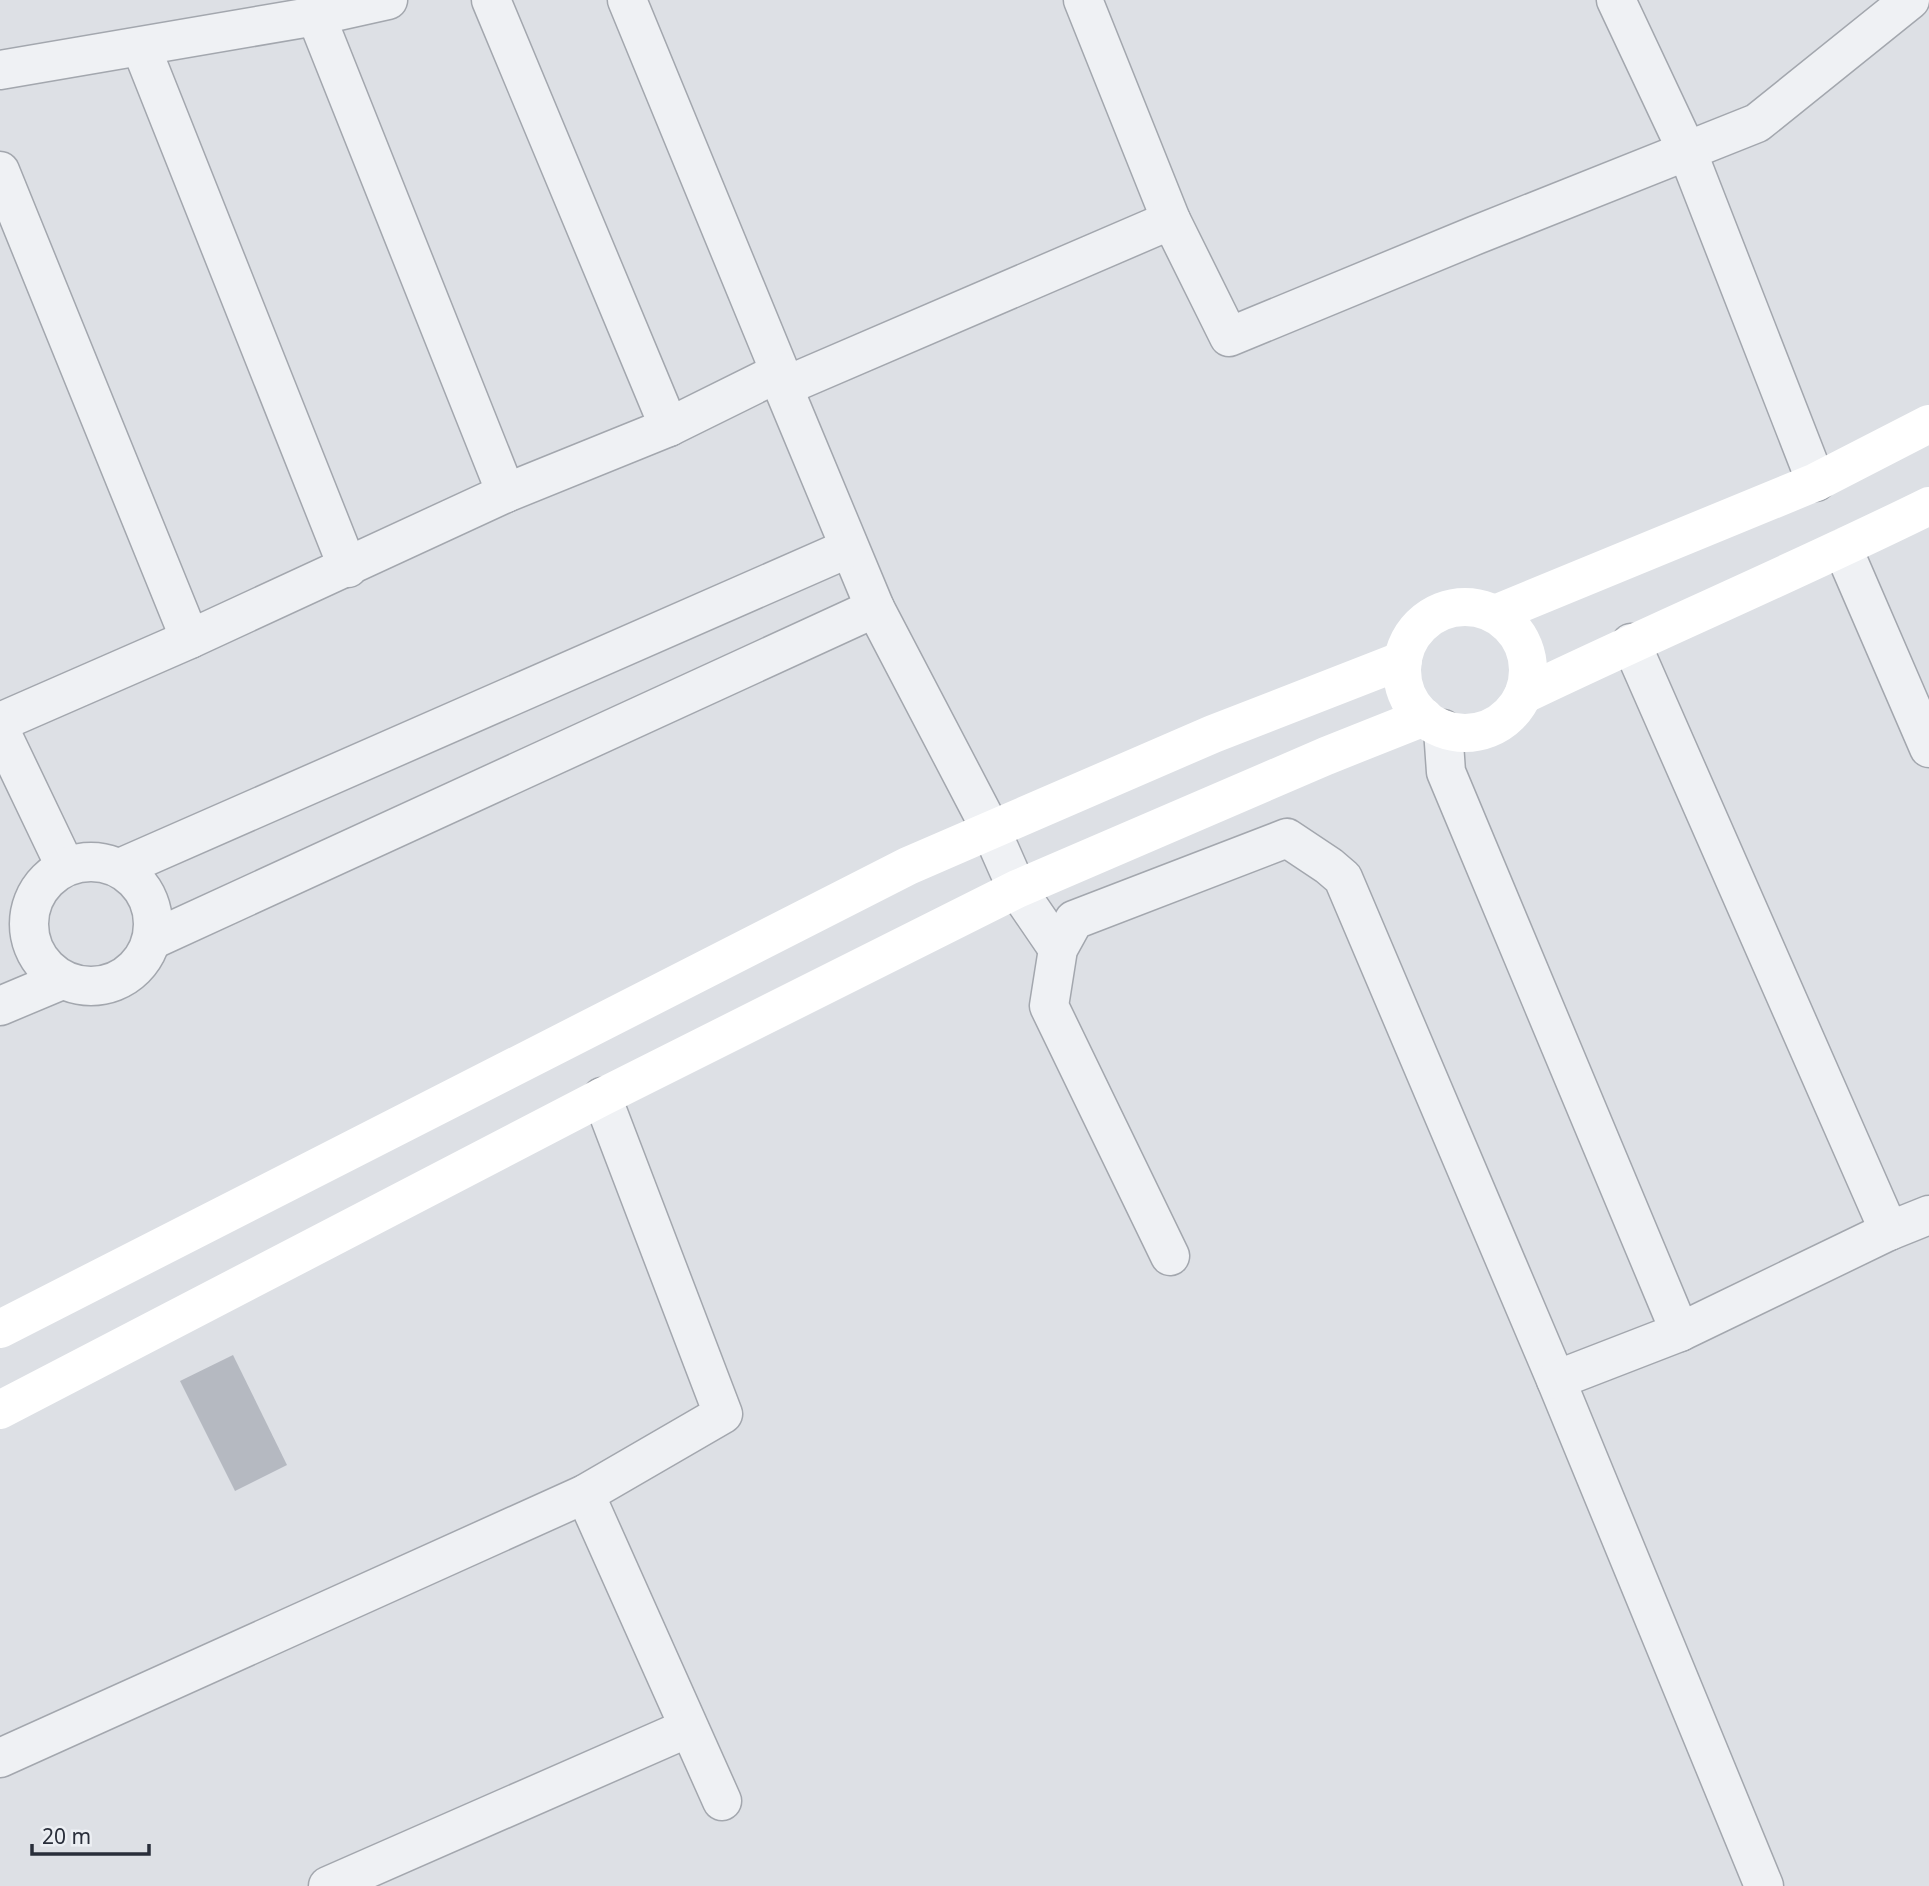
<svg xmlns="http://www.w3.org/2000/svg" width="1929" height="1886" viewBox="0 0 1929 1886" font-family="'Noto Sans',sans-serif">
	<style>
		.building { fill: #b5b9c1 }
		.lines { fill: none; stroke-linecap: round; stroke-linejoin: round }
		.street-casing { stroke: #a3a7ae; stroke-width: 41 }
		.street { stroke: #eff1f4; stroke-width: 38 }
		.secondary { stroke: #fff; stroke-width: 38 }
	</style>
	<rect width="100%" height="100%" fill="#dde0e5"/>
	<path class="building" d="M233,1355L287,1465L235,1491L180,1381Z"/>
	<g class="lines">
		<g class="street-casing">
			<g id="street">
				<path d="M491,0L669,427"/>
				<path d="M627,0L780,372L783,387L875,608L991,830L1017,889L1058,949"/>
				<path d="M1083,0L1171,220L1229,337L1476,235L1757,123L1910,0"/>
				<path d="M1616,0L1687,151L1816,482"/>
				<path d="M316,16L506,493"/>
				<path d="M141,47L348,568"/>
				<path d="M0,70L316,16L388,0"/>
				<path d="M0,171L190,639"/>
				<path d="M783,387L1171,220"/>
				<path d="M1843,549L1929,748"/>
				<path d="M1631,643L1889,1231"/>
				<path d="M0,722L190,639L506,493L669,427L780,372"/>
				<path d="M1443,729L1446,772L1680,1332"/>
				<path d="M0,730L65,866"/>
				<circle cx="91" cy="924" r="62"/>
				<path d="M120,868L849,548"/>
				<path d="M152,940L875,608"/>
				<path d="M0,1006L62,980"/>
				<path d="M1170,1256L1049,1006L1058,949L1074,920L1287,838L1329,866L1343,878L1556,1380L1764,1886"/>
				<path d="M1556,1380L1680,1332L1889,1231L1929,1215"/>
				<path d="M585,1494L722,1801"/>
				<path d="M0,1758L585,1494L723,1414L602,1097"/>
				<path d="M328,1886L688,1728"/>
			</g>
		</g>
		<use href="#street" class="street"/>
		<g class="secondary">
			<circle cx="1465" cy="670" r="63"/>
			<path d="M1495,614L1816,482L1929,424"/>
			<path d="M1523,695C1658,630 1795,572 1929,506"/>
			<path d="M0,1329L908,866L1213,734L1403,660"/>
			<path d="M0,1410L602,1097L1017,889L1326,756L1424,717"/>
		</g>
	</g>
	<path d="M32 1844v10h117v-10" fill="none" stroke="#292e3a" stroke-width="3.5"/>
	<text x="42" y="1844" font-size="21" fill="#292e3a" stroke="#eceff3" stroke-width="5" paint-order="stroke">20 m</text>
</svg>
